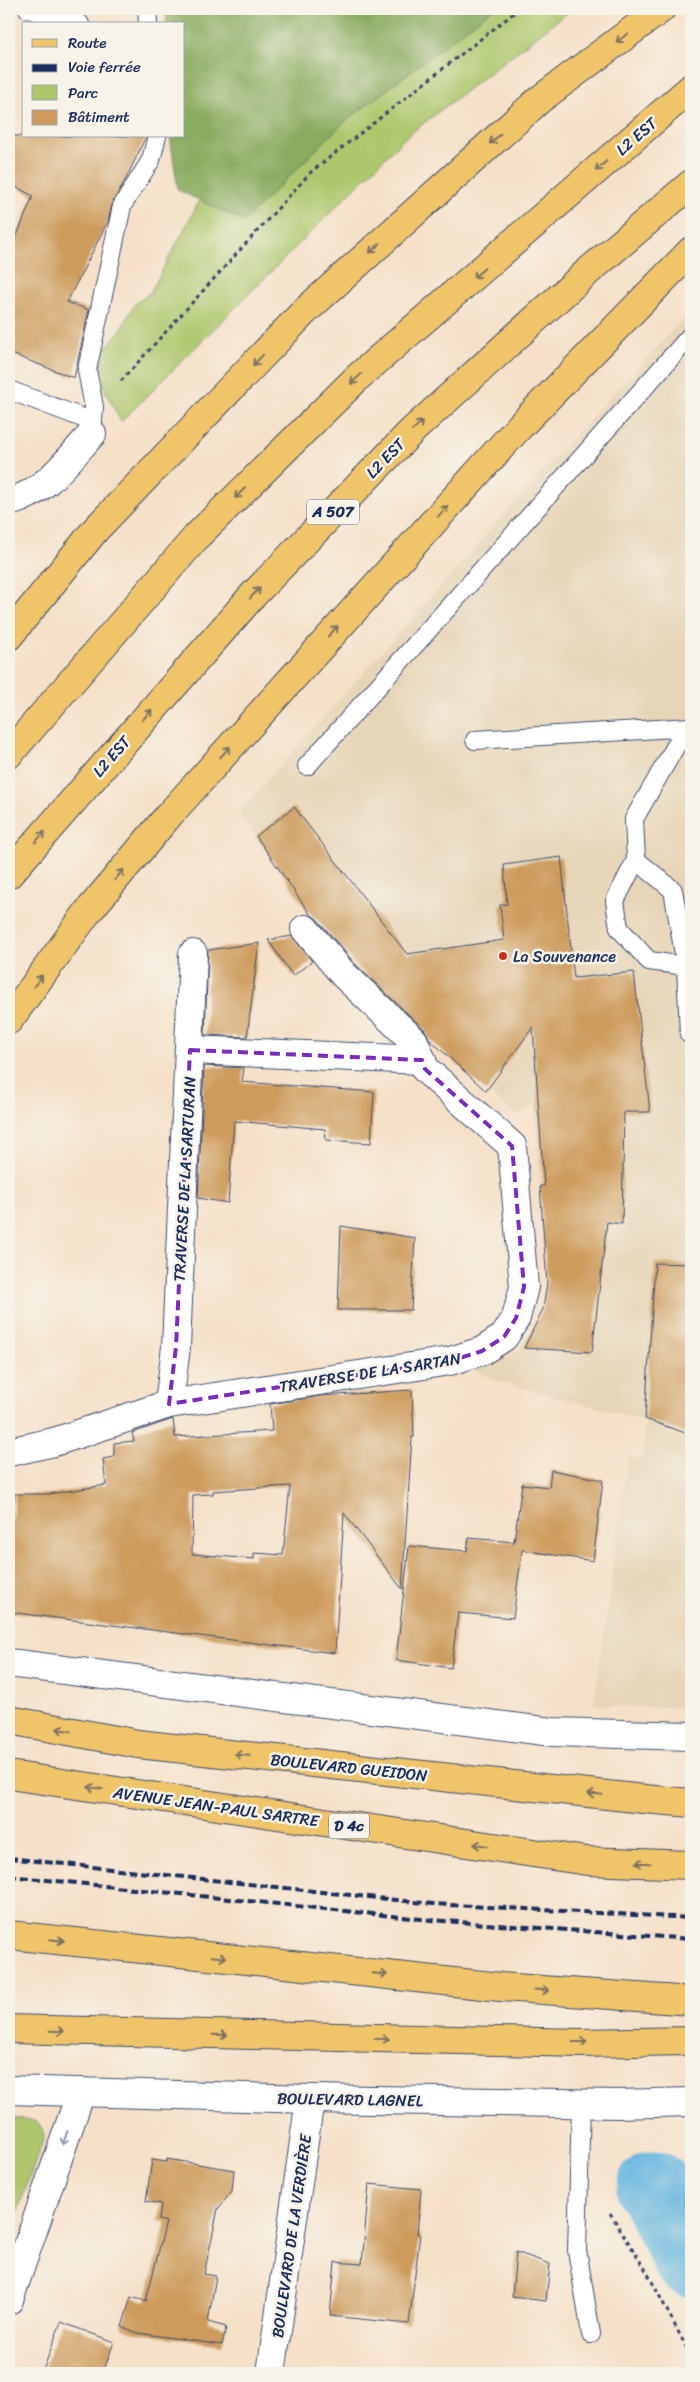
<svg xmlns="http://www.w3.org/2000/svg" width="700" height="2382" viewBox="0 0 700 2382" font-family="Sriracha,sans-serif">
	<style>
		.built { fill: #e7d5b8 }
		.green { fill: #aec76d; stroke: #647b66 }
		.forest { fill: #8aac60; stroke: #526e5f }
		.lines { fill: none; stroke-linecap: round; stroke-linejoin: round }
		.river { stroke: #63b5df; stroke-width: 75 }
		.building { fill: #cd9c5d; fill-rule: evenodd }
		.service-casing { stroke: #3c4a6e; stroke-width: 20 }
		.minor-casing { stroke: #3c4a6e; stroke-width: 30 }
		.primary-casing { stroke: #3c4a6e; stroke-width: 30 }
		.trunk-casing { stroke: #3c4a6e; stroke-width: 30 }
		.motorway-casing { stroke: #3c4a6e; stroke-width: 30 }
		.path { stroke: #3c4a6e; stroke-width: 3; stroke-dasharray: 4 4; stroke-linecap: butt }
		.service { stroke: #fff; stroke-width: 18 }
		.minor { stroke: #fff; stroke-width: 28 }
		.primary { stroke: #f0c469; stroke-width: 28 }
		.trunk { stroke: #f0c469; stroke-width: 28 }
		.motorway { stroke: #f0c469; stroke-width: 28 }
		.rail { stroke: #1b2f5e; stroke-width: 4; stroke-dasharray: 8 4; stroke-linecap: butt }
		.oneway { stroke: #7b7263 }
		.oneway2 { stroke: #8d97ae }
		.marked { fill: none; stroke: #7b2cbf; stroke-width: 4; stroke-dasharray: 10 6; stroke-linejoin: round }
		.poi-dot { fill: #c8321e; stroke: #f7f3e8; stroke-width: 2 }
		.labels { text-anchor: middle; stroke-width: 5; stroke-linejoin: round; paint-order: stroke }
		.shield { fill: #f7f3e8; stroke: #5d6a87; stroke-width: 1 }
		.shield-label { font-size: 15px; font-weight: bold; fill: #1b2f5e }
		.street-label { font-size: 16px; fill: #1b2f5e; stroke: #f7f3e8 }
		.poi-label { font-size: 16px; fill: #1b2f5e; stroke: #f7f3e8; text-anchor: start }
	</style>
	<rect width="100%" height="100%" fill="#f7f3e8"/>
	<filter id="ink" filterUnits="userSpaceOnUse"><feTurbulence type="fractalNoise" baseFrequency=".02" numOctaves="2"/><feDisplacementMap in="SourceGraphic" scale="10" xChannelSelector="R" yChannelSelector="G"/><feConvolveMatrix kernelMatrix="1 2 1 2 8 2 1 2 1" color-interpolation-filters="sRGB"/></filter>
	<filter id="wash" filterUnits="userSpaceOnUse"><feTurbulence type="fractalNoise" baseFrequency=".0096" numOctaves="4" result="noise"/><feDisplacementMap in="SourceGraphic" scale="20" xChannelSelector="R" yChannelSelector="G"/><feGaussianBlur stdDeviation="1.12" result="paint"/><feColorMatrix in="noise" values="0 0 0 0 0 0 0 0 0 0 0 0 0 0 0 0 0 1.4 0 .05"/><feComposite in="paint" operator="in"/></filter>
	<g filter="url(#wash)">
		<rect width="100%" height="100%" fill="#f5e0c8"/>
		<path class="built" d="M691,311V1708L594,1705L628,1456L642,1459L645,1420L500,1382L472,1369L501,1361L520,1348L533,1330L543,1309L547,1283L535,1105L517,1116L486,1091L347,963L239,812L587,422Z"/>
		<g class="green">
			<path d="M492,9H572L407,136L121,422L103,386L99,356L120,331L135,304L150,293L200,200L244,221L343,123Z"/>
			<path d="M9,2119C25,2119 42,2117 44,2137L9,2236Z"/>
		</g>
		<path class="forest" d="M167,9H492L343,123L244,221L178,190L170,136H184V24H166Z"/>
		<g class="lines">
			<path class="river" d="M654,2188L691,2260"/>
		</g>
		<g id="blocks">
			<g class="building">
				<path d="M9,136H146L126,179L113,201L108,221L67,302L89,310L74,378L9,353V255L33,196L9,183Z"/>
				<path d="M294,807L407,954L504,940L500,905L507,904L504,865L561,857L574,978L634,972L650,1112H624L622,1224L607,1222L592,1352L524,1348L543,1309L547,1283L540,1186H544L533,1027L486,1091L439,1048L430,1040L425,1030L355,964L317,919L310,914L256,836Z"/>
				<path d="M292,936L312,961L293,976L268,940Z"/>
				<path d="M259,943L247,1037L205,1035L208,950Z"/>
				<path d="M204,1066L244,1068L242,1082L374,1092L371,1143L326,1140L325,1129L234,1121L228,1203L198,1198Z"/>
				<path d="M341,1226L415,1238L411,1310H338Z"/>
				<path d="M655,1263L691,1264V1435L645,1419Z"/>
				<path d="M412,1390L414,1437H412L402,1589L344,1513L335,1653L9,1612V1549L15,1494H50L106,1485L103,1459L114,1457V1443L134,1441L132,1433L173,1419L175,1437L272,1431L270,1404L321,1396ZM290,1486L283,1555L254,1553V1559L192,1554L193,1495L213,1494V1491Z"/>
				<path d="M551,1470L603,1480L593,1561L522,1550L513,1618L458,1613L451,1668L396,1660L409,1546L467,1551L469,1538L514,1542L522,1484L549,1487Z"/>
				<path d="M167,2159L234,2170L232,2191L218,2209L204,2274L216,2276L208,2322L226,2327L222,2345L138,2333L122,2327L131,2297L146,2301L166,2222L159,2220L161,2204L146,2201L152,2160L167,2162Z"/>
				<path d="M369,2184L421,2189L417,2234H420L409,2324L330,2316L335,2262L362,2264Z"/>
				<path d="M516,2252L550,2264L546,2301L512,2297Z"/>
				<path d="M61,2322L114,2342L103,2373H42Z"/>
			</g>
		</g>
	</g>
	<g filter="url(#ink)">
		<use href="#blocks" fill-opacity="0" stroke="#3c4a6e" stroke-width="1"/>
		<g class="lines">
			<g class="service-casing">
				<g id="service">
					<path d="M28,9L80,24"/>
					<path d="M147,9L148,24"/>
					<path d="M9,390L93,422"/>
					<path d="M92,434L94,407L87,370L122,206L151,160L157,136"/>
					<path d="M686,728L634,819L636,860L615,901L619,928L649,961L686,966L689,1034"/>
					<path d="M475,740L691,727"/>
					<path d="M307,766L691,335"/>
					<path d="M636,860L673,890L686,966"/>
					<path d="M581,2103L577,2250L591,2334"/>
				</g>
			</g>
			<g class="minor-casing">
				<g id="minor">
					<path d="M9,502C45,493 67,461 92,434"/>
					<path d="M190,1050L422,1060"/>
					<path d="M169,1404L176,1347L193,954"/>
					<path d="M9,1452L54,1442L169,1404L450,1361L482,1351L504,1337L516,1318L524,1287L512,1146L425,1069L414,1041L344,975L305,929"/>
					<path d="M9,1663L552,1732L691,1736"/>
					<path d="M9,2090L310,2099L618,2104L691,2102"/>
					<path d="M9,2300L81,2092"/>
					<path d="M271,2373L310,2099"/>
				</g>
			</g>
			<g class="primary-casing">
				<path id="primary" d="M9,1720L138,1744L644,1799"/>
			</g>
			<g class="trunk-casing">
				<g id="trunk">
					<path d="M9,1775L587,1861L691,1865"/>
					<path d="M644,1799L691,1803"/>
					<path d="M9,1935L501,1987L691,2001"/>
					<path d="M9,2029L580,2043L691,2041"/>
				</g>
			</g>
			<g class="motorway-casing">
				<g id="motorway">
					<path d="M9,636L96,529L304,312L539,100L661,9"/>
					<path d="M9,754L198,535L358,377L691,88"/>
					<path d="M9,874L254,594L413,430L585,274L691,184"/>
					<path d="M9,1020L87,913L169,815L520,426L691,251"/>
				</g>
			</g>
			<g class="path">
				<path d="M121,381L311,172L519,9"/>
				<path d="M610,2213L647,2272L691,2356"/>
			</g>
			<use href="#service" class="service"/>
			<use href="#minor" class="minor"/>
			<use href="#primary" class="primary"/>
			<use href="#trunk" class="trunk"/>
			<use href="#motorway" class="motorway"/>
			<g class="rail">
				<path d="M9,1858L433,1904L691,1918"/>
				<path d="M9,1876L431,1920L691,1939"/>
			</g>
		</g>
		<defs><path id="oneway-shaft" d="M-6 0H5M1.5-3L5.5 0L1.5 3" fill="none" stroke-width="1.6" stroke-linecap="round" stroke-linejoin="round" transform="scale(1.25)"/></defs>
		<g class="oneway">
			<use href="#oneway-shaft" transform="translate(622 38) rotate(143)"/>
			<use href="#oneway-shaft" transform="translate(495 139) rotate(138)"/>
			<use href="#oneway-shaft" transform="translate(601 166) rotate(139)"/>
			<use href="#oneway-shaft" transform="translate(375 248) rotate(138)"/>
			<use href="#oneway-shaft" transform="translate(479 273) rotate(139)"/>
			<use href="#oneway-shaft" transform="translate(258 360) rotate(134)"/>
			<use href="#oneway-shaft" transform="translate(356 379) rotate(137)"/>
			<use href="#oneway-shaft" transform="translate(417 426) rotate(-43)"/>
			<use href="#oneway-shaft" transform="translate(240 493) rotate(135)"/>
			<use href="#oneway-shaft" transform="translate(443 511) rotate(-48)"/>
			<use href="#oneway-shaft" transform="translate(255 593) rotate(-47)"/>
			<use href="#oneway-shaft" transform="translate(333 631) rotate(-48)"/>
			<use href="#oneway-shaft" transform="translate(147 715) rotate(-49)"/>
			<use href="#oneway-shaft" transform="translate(225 752) rotate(-48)"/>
			<use href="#oneway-shaft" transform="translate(40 837) rotate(-49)"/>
			<use href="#oneway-shaft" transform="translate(119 875) rotate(-50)"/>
			<use href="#oneway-shaft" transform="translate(38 981) rotate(-54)"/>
			<use href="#oneway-shaft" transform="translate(64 1730) rotate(-170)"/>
			<use href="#oneway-shaft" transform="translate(242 1755) rotate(-174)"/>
			<use href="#oneway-shaft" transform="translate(95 1788) rotate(-172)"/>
			<use href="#oneway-shaft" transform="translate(595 1794) rotate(-174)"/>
			<use href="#oneway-shaft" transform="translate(481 1845) rotate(-172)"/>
			<use href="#oneway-shaft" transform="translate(643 1863) rotate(-178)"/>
			<use href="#oneway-shaft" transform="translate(57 1940) rotate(6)"/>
			<use href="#oneway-shaft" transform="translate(219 1957) rotate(6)"/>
			<use href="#oneway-shaft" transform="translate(380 1974) rotate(6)"/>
			<use href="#oneway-shaft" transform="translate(542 1990) rotate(4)"/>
			<use href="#oneway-shaft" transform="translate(57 2031) rotate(2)"/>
			<use href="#oneway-shaft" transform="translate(220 2035) rotate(1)"/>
			<use href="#oneway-shaft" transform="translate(382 2039) rotate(1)"/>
			<use href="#oneway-shaft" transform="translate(580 2042)"/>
		</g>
		<use class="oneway2" href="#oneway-shaft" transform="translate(65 2138) rotate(109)"/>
	</g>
	<path class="marked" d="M190,1050L422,1060L425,1069L512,1146L524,1287L516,1318L504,1337L482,1351L450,1361L169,1404L176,1347Z"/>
	<circle class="poi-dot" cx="503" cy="956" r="5"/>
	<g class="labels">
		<g class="shield">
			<rect x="307" y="499.5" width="52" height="25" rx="4"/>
			<rect x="329" y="1813.5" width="40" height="25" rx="4"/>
		</g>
		<g class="shield-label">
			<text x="333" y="517">A 507</text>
			<text x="349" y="1831">D 4c</text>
		</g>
		<g class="street-label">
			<text transform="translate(636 136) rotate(-41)" y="6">L2 EST</text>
			<text transform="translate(385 458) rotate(-46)" y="6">L2 EST</text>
			<text transform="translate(111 756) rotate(-49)" y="6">L2 EST</text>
			<text transform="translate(184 1179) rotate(-87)" y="6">TRAVERSE DE LA SARTURAN</text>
			<text transform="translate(370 1372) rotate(-9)" y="6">TRAVERSE DE LA SARTAN</text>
			<text transform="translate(349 1767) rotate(6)" y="6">BOULEVARD GUEIDON</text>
			<text transform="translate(216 1806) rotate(8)" y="6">AVENUE JEAN-PAUL SARTRE</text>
			<text transform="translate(350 2099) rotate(1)" y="6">BOULEVARD LAGNEL</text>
			<text transform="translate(291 2236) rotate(-82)" y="6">BOULEVARD DE LA VERDIÈRE</text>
		</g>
		<g class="poi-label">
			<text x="513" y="962">La Souvenance</text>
		</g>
	</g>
	<rect width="700" height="2382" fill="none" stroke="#f7f3e8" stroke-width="30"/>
	<rect x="22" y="22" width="162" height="115" fill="#f7f3e8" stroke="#9fa5b1"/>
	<rect x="32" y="39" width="25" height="8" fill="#f0c469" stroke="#9fa5b1"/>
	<text x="68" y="48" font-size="15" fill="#1b2f5e">Route</text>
	<rect x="32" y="64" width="25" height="8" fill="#1b2f5e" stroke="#9fa5b1"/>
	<text x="68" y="72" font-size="15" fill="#1b2f5e">Voie ferrée</text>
	<rect x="32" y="85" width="25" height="15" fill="#aec76d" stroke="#9fa5b1"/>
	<text x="68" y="98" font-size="15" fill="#1b2f5e">Parc</text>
	<rect x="32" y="110" width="25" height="15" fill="#cd9c5d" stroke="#9fa5b1"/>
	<text x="68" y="122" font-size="15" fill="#1b2f5e">Bâtiment</text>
</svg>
